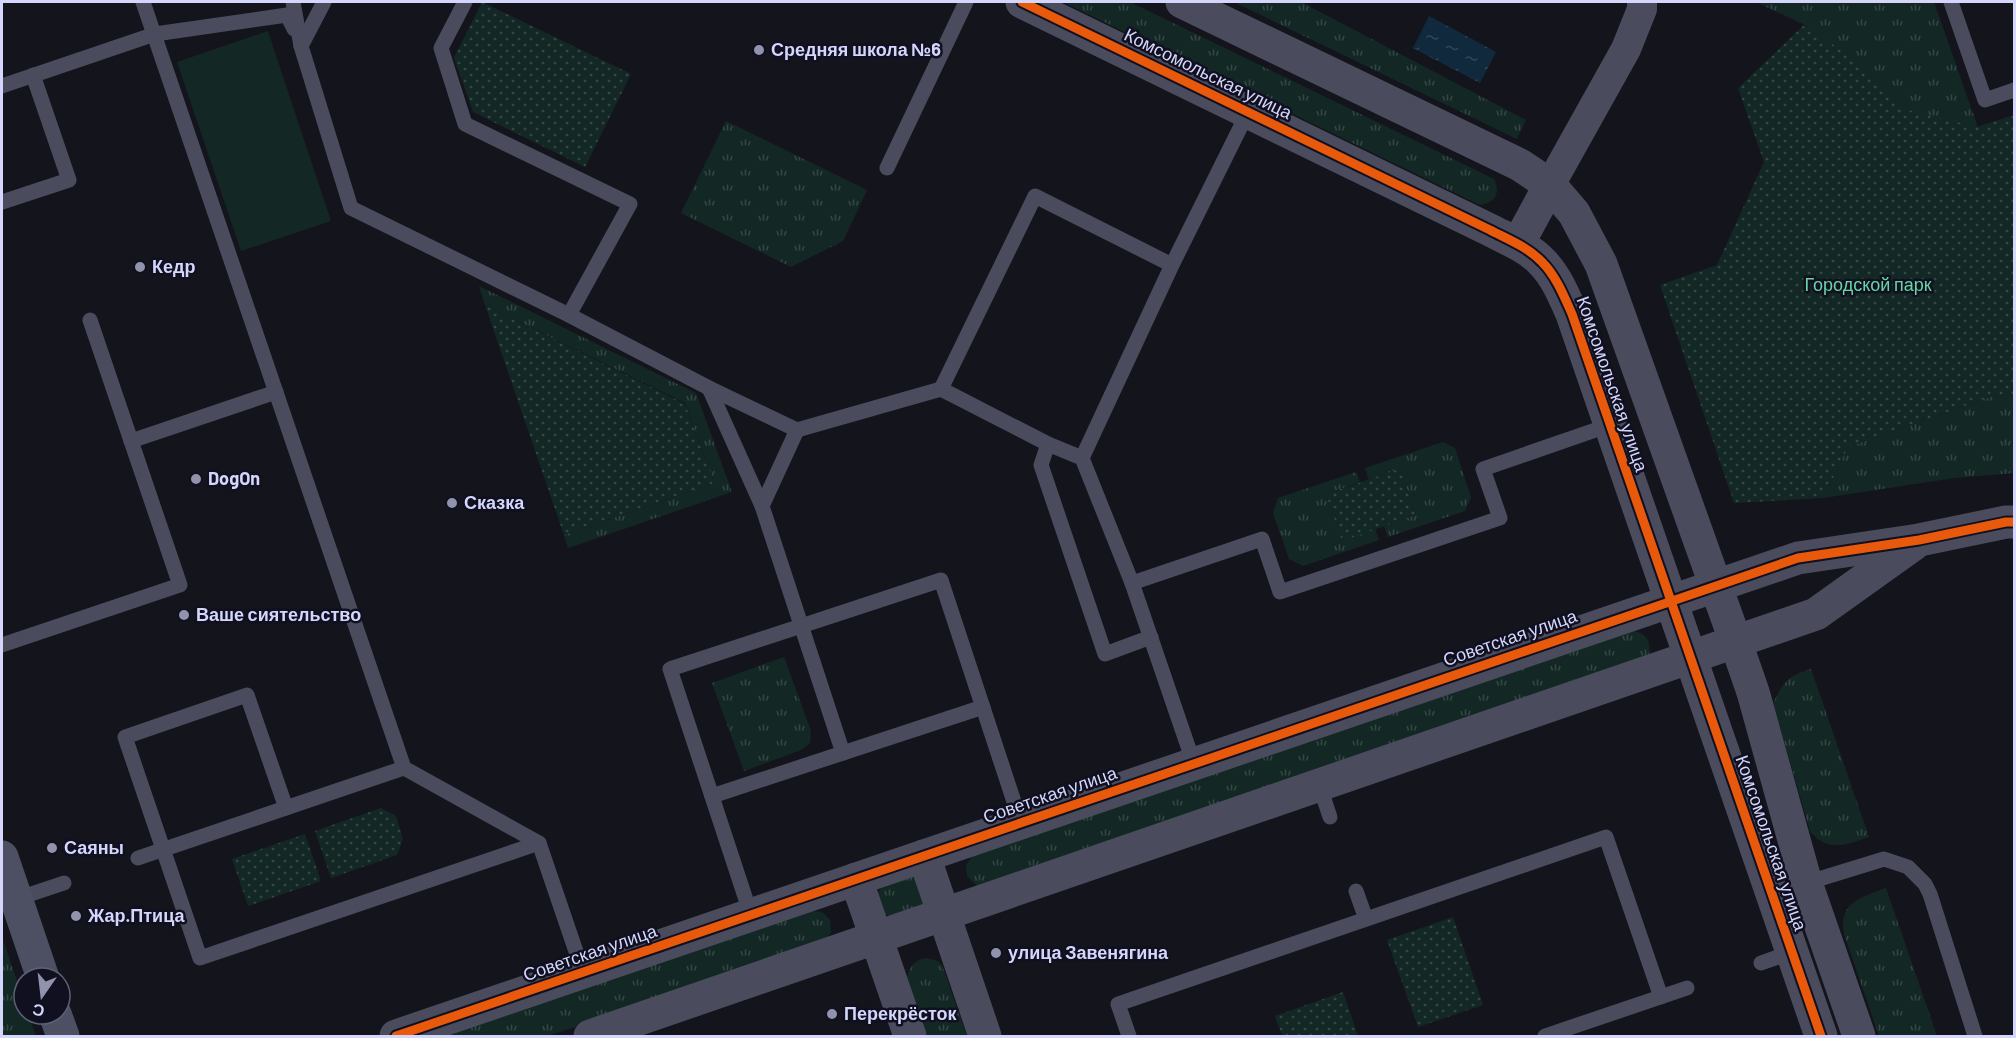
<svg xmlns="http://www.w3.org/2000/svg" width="2016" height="1038" viewBox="0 0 2016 1038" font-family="Barlow,sans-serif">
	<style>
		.grass { fill: url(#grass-tufts) }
		.park { fill: url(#park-dots) }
		.pitch { fill: #132824 }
		.water { fill: url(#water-ripples) }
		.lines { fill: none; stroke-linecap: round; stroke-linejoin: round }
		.service { stroke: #4a4c5d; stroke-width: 15 }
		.minor { stroke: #4a4c5d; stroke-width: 30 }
		.tertiary { stroke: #4a4c5d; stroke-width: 33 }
		.secondary { stroke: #4d5063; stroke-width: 33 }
		.cycleway-casing { stroke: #101021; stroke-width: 13 }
		.cycleway { stroke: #e8590c; stroke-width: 9 }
		.poi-dot { fill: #9193ad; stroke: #101021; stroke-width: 2 }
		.labels { text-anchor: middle; stroke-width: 5; stroke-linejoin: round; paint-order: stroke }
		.poi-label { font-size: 18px; font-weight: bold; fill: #d4d7fb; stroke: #101021; text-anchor: start }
		.street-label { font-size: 18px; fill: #d4d7fb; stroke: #101021 }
		.park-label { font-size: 18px; fill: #66d5a3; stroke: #101021 }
	</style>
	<defs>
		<pattern id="grass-tufts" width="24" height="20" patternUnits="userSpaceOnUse" patternTransform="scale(1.5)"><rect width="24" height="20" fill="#132824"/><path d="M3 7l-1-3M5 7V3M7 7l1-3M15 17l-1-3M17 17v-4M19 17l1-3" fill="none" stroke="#344645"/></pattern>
		<pattern id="park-dots" width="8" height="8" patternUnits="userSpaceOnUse" patternTransform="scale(1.5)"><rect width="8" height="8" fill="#132824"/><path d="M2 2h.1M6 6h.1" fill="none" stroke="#344645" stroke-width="1.8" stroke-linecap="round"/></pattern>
		<pattern id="water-ripples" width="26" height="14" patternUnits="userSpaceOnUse" patternTransform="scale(1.5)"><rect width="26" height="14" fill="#10293d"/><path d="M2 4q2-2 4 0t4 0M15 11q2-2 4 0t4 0" fill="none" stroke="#32475a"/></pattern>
	</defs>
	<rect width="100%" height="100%" fill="#14141d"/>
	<g class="grass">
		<path d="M1063,2H1130L1494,179C1501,193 1495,203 1480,205Z"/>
		<path d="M1234,2H1301L1526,120L1517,139Z"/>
		<path d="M1756,2H1934L2003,199L1805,25Z"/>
		<path d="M726,121L867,190L843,241L791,267L681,213Z"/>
		<path d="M479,286L696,393L732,492L568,548L564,535L714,483L685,403L485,305Z"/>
		<path d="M2014,394V473L1954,478L1823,498L1848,447L1990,397Z"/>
		<path d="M1443,442L1455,448L1471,497L1465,511L1388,537L1384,526L1416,515L1400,469L1369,480L1365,468Z"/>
		<path d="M1356,472L1360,482L1326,494L1342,540L1375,529L1379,540L1303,566L1289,559L1273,513L1278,498Z"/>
		<path d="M1634,631C1647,634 1651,642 1649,655L982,887L976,885L967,876L966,865L973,856Z"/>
		<path d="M784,657L811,731L810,743L801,750L744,771L712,683Z"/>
		<path d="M1811,669L1869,837C1845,845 1828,853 1810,831L1773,703C1784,681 1788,676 1811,669Z"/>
		<path d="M907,877H914L923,904L892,917L882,913L876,897C880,884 895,881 907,877Z"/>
		<path d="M1886,888L1937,1036H1879L1845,937C1836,903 1861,897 1886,888Z"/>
		<path d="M811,911L822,912L830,920L831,933L821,943L548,1036H443Z"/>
		<path d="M2,937L24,1002V1014H28L36,1036H2Z"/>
		<path d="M926,958L938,961L942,965L967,1036H927L907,977C910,966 915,960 926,958Z"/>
	</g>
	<g class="park">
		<path d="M482,2L631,74L585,167L473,112L454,58Z"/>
		<path d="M1804,25L1859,62L1904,109L1977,127L2014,115V394L1990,397L1848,447L1823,498L1734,503L1660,285L1717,265L1764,162L1738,88Z"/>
		<path d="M485,305L685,404L714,483L564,535Z"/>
		<path d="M1400,469L1416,515L1342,541L1326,494Z"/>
		<path d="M381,808L396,816L403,839L397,855L331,878L315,831Z"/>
		<path d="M305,834L321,881L248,906L232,859Z"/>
		<path d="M1453,917L1483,1005L1418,1027L1387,940Z"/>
		<path d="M1343,992L1358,1036H1282L1275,1016Z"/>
	</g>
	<path class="pitch" d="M268,31L331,221L241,251L177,62Z"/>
	<path class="water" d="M1429,16L1496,52L1480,83L1413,48Z"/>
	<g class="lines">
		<g class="service">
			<path d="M143,2L404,768L539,843L583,972"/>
			<path d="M293,2L301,46L351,208L569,315L709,388L797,430L941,389L1048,444L1082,458L1132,583L1194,764"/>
			<path d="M465,2L441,48L465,124L630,204L569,315"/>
			<path d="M1951,2L1985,100L2014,90"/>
			<path d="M301,46L324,2"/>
			<path d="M2,86L155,34L287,15L294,29"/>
			<path d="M887,168L966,2"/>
			<path d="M2,202L69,180L33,75"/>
			<path d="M709,388L762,506L843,753"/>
			<path d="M941,389L1035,196L1172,265"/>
			<path d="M131,441L276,392"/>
			<path d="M1048,444L1041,465L1105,654L1151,637"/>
			<path d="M1082,458L1172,265L1248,112"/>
			<path d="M762,506L797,430"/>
			<path d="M1132,583L1262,539L1280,592L1500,518L1483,469L1610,425"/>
			<path d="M2,645L180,585L90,320"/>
			<path d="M1319,784L1330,817"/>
			<path d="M712,796L983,707"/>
			<path d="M286,808L247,695L125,737L200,958L539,843"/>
			<path d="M138,858L404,768"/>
			<path d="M1806,883L1884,859L1908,867L1925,884L1930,894L1975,1036"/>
			<path d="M1356,891L1366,919"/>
			<path d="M16,899L64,883"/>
			<path d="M751,915L670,669L941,580L1021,823"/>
			<path d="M1761,963L1792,952"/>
			<path d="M1129,1036L1118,1004L1606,837L1661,997"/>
			<path d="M1545,1036L1687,988"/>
		</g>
		<path class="minor" d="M1550,185L1626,49L1642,9V2"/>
		<g class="tertiary">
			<path d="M1022,2L1490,230C1507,239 1528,247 1542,262C1556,276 1564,296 1572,314L1821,1036"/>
			<path d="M1182,2L1520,165L1550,185L1574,213L1601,264L1735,640L1753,692L1806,883L1859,1036"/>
			<path d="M1518,244L1550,185"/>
			<path d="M924,856L985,1036"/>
			<path d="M856,879L910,1036"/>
			<path d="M396,1036L1798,558L1919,540L2006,522H2014"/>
			<path d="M590,1036L1816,614L1914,544"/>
		</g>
		<g class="secondary">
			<path d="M2,857L43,978"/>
			<path d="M55,1014L63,1036"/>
		</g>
		<g class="cycleway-casing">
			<g id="cycleway">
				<path d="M1022,2L1490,230C1507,239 1528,247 1542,262C1556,276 1564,296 1572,314L1821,1036"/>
				<path d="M396,1036L1798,558L1919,540L2006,522H2014"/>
			</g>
		</g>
		<use href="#cycleway" class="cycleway"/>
	</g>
	<g class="poi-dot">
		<circle cx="759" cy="50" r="6"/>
		<circle cx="140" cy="267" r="6"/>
		<circle cx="196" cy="479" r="6"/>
		<circle cx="452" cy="503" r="6"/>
		<circle cx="184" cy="615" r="6"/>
		<circle cx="52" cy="848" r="6"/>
		<circle cx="76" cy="916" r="6"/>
		<circle cx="996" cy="953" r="6"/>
		<circle cx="832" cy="1014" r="6"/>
	</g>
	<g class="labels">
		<g class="poi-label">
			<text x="771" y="56">Средняя школа №6</text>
			<text x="152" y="273">Кедр</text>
			<text x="208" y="485">DogOn</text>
			<text x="464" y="509">Сказка</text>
			<text x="196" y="621">Ваше сиятельство</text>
			<text x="64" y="854">Саяны</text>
			<text x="88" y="922">Жар.Птица</text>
			<text x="1008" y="959">улица Завенягина</text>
			<text x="844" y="1020">Перекрёсток</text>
		</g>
		<g class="street-label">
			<text transform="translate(1208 74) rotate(26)" y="6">Комсомольская улица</text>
			<text transform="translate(1612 384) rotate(71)" y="6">Комсомольская улица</text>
			<text transform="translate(1510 638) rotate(-19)" y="6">Советская улица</text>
			<text transform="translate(1050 795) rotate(-19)" y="6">Советская улица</text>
			<text transform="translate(1771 843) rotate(71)" y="6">Комсомольская улица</text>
			<text transform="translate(590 953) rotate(-19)" y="6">Советская улица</text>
		</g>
		<g class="park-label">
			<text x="1868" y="291">Городской парк</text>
		</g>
	</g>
	<rect width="2016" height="1038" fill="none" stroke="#d4d7fb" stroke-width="6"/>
	<g transform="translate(42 996) rotate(194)"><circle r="28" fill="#101021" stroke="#5e6078" stroke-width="1.5"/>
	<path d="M0-4.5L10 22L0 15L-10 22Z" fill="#9193ad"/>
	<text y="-9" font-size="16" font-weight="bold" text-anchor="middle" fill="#d4d7fb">С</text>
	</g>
</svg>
